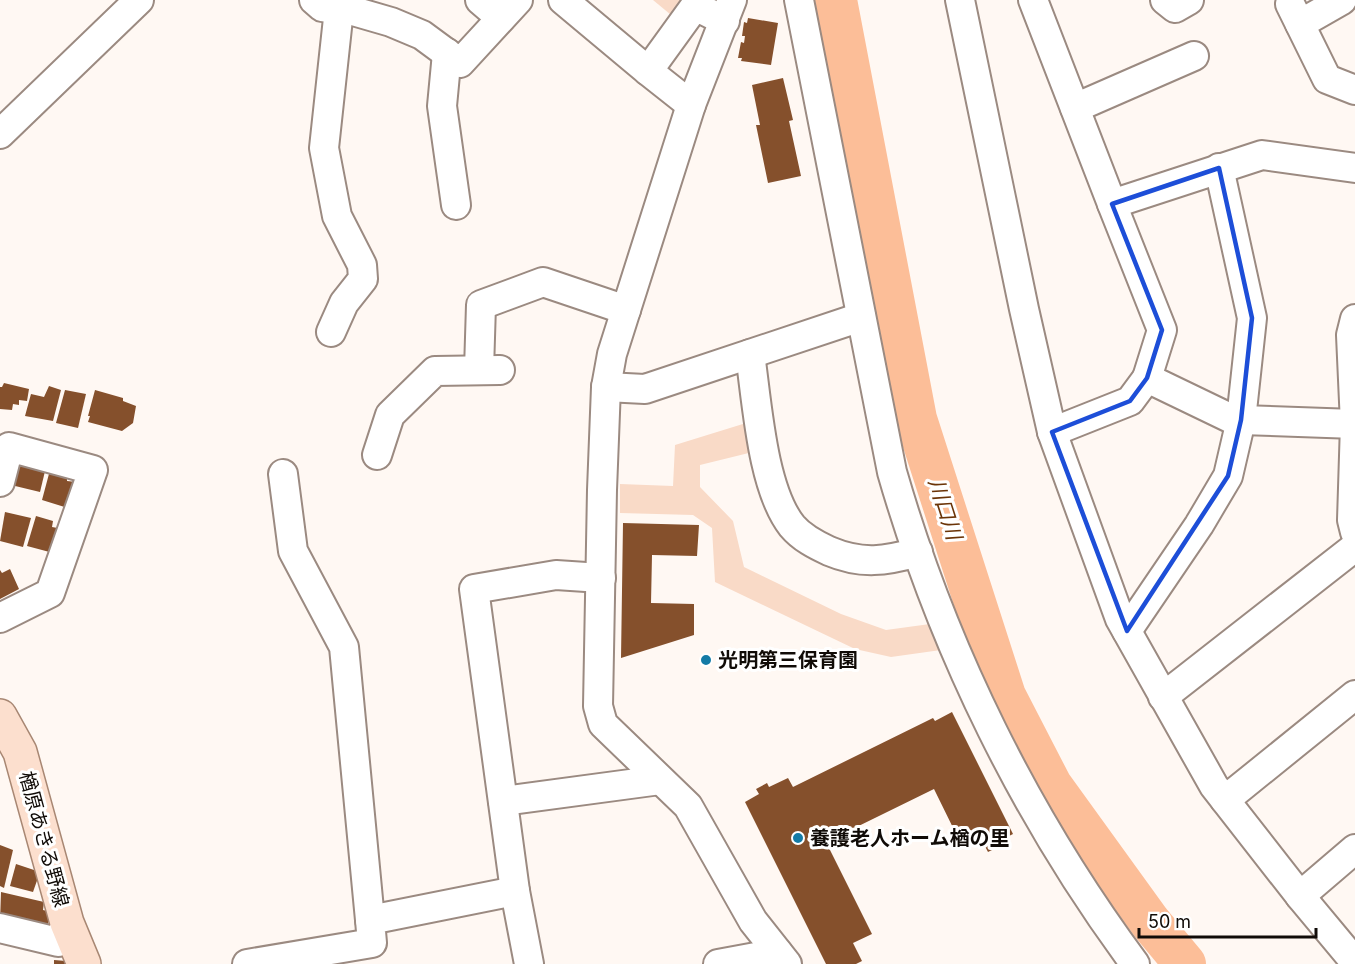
<svg xmlns="http://www.w3.org/2000/svg" width="1355" height="964" viewBox="0 0 1355 964" font-family="Inter,'Noto Sans JP',sans-serif">
	<style>
		.green { fill: #f9dac7 }
		.lines { fill: none; stroke-linecap: round; stroke-linejoin: round }
		.river { stroke: #fcbe98; stroke-width: 42 }
		.building { fill: #85502c }
		.minor-casing { stroke: #9b8a81; stroke-width: 32 }
		.major-casing { stroke: #a88773; stroke-width: 36 }
		.minor { stroke: #fff; stroke-width: 28 }
		.major { stroke: #fcdfce; stroke-width: 33 }
		.marked { fill: none; stroke: #1d4ed8; stroke-width: 4.5; stroke-linejoin: round }
		.poi-dot { fill: #147ba6; stroke: #fff; stroke-width: 2 }
		.labels { text-anchor: middle; stroke-width: 6; stroke-linejoin: round; paint-order: stroke }
		.poi-label { font-size: 20px; font-weight: bold; fill: #100b07; stroke: #fff; text-anchor: start }
		.street-label { font-size: 20px; fill: #100b07; stroke: #fff }
		.water-label { font-size: 21px; font-style: italic; fill: #6b3407; stroke: #fff }
	</style>
	<rect width="100%" height="100%" fill="#fff8f3"/>
	<g class="green">
		<path d="M653,0H700L682,24Z"/>
		<path d="M759,419L765,449L700,465V487L733,521L744,567L841,614L886,630L930,624L941,650L891,657L855,649L715,582L712,528L693,515L620,513V484L673,486L675,445Z"/>
	</g>
	<g class="lines">
		<path class="river" d="M836,0L916,419L1005,696L1051,785L1150,922L1185,964"/>
	</g>
	<g class="building">
		<path d="M748,18L778,23L771,65L741,61L742,58H738L741,42L744,43L745,36H742L744,22L747,23Z"/>
		<path d="M783,78L793,120L789,121L801,176L768,183L756,125H760L752,85Z"/>
		<path d="M4,383L29,389L27,401L19,400V405L13,404L12,410L0,409V387H2Z"/>
		<path d="M49,386L61,390L53,421L25,416L31,394L44,397Z"/>
		<path d="M65,390L86,394L78,428L56,423Z"/>
		<path d="M95,390L123,398V401L136,406L133,423L122,431L88,422L90,416H88Z"/>
		<path d="M18,463L46,467L40,492L11,485Z"/>
		<path d="M50,470L67,474V481L76,482L71,509L42,500Z"/>
		<path d="M5,512L31,518L23,547L0,541Z"/>
		<path d="M36,516L53,521L52,527L63,529L57,554L27,546Z"/>
		<path d="M623,523L699,525L697,556L652,555L651,603L694,604V635L621,658Z"/>
		<path d="M10,569L19,589L0,599V570L2,573Z"/>
		<path d="M952,712L1013,834L995,843L996,848L988,852L979,835L961,844L934,789L826,842L872,934L853,943L862,961L856,964H826L745,802L759,794L756,789L767,783L769,787L788,778L793,787L933,718L935,721Z"/>
		<path d="M0,845L13,850L4,888L0,886Z"/>
		<path d="M16,864L40,872L33,892L10,886Z"/>
		<path d="M1,892L44,902L43,910L51,912L46,931L0,922Z"/>
		<path d="M54,960L66,961V964H54Z"/>
	</g>
	<g class="lines">
		<g class="minor-casing">
			<g id="minor">
				<path d="M314,0L322,7L353,11L391,22L422,35L460,63L518,0"/>
				<path d="M480,0L501,18"/>
				<path d="M563,0L648,71L691,105"/>
				<path d="M732,0L691,105L612,354L606,387L602,490L598,706L603,724L688,806L753,921L787,964"/>
				<path d="M799,0L892,472C943,649 1026,817 1135,964"/>
				<path d="M960,0L1024,309L1052,432L1120,619L1214,786L1300,896L1355,962"/>
				<path d="M1033,0L1112,204L1262,155L1355,168"/>
				<path d="M1165,0L1175,8L1189,0"/>
				<path d="M1290,4L1327,79L1355,90"/>
				<path d="M1300,24L1342,0"/>
				<path d="M447,53L442,106L456,205"/>
				<path d="M648,71L695,6L725,21"/>
				<path d="M1075,108L1194,56"/>
				<path d="M0,134L139,0"/>
				<path d="M1112,204L1162,330L1147,378L1230,418L1241,420L1355,424"/>
				<path d="M1355,319L1351,335L1355,424L1352,520L1355,532"/>
				<path d="M331,332L344,303L363,279L362,265L337,216L324,148L339,9"/>
				<path d="M750,354C757,402 762,488 792,526C802,538 816,545 829,551C862,565 886,561 918,552"/>
				<path d="M479,370L481,305L543,282L626,310"/>
				<path d="M606,387L645,389L861,317"/>
				<path d="M1052,432L1130,401L1147,378"/>
				<path d="M377,455L390,415L435,371L500,370"/>
				<path d="M283,474L293,551L344,647L370,920"/>
				<path d="M0,482L9,447L93,470L50,593L0,618"/>
				<path d="M1127,631L1199,525L1228,476L1241,420L1252,318L1219,168"/>
				<path d="M1163,697L1355,547"/>
				<path d="M1225,800L1355,695"/>
				<path d="M503,801L660,780"/>
				<path d="M1300,896L1355,849"/>
				<path d="M0,928L58,942L67,923"/>
				<path d="M247,964L372,943L370,920L515,891"/>
				<path d="M529,964L515,891L474,589L556,575L601,578"/>
				<path d="M718,964L778,953"/>
			</g>
		</g>
		<g class="major-casing">
			<path id="major" d="M0,716L20,752L67,923L84,964"/>
		</g>
		<use href="#minor" class="minor"/>
		<use href="#major" class="major"/>
	</g>
	<path class="marked" d="M1219,168L1252,318L1241,420L1228,476L1127,631L1052,432L1130,401L1147,378L1162,330L1112,204Z"/>
	<g class="poi-dot">
		<circle cx="706" cy="660" r="6"/>
		<circle cx="798" cy="838" r="6"/>
	</g>
	<g class="labels">
		<g class="poi-label">
			<text x="718" y="667">光明第三保育園</text>
			<text x="810" y="845">養護老人ホーム楢の里</text>
		</g>
		<g class="street-label">
			<text transform="translate(44 839) rotate(75)" y="7">楢原あきる野線</text>
		</g>
		<g class="water-label">
			<text transform="translate(945 509) rotate(72)" y="7">川口川</text>
		</g>
	</g>
	<path d="M1139 928v9h177v-9" fill="none" stroke="#100b07" stroke-width="3"/>
	<text x="1148" y="928" font-size="18" fill="#100b07" stroke="#ffffff" stroke-width="4.5" paint-order="stroke">50 m</text>
</svg>
